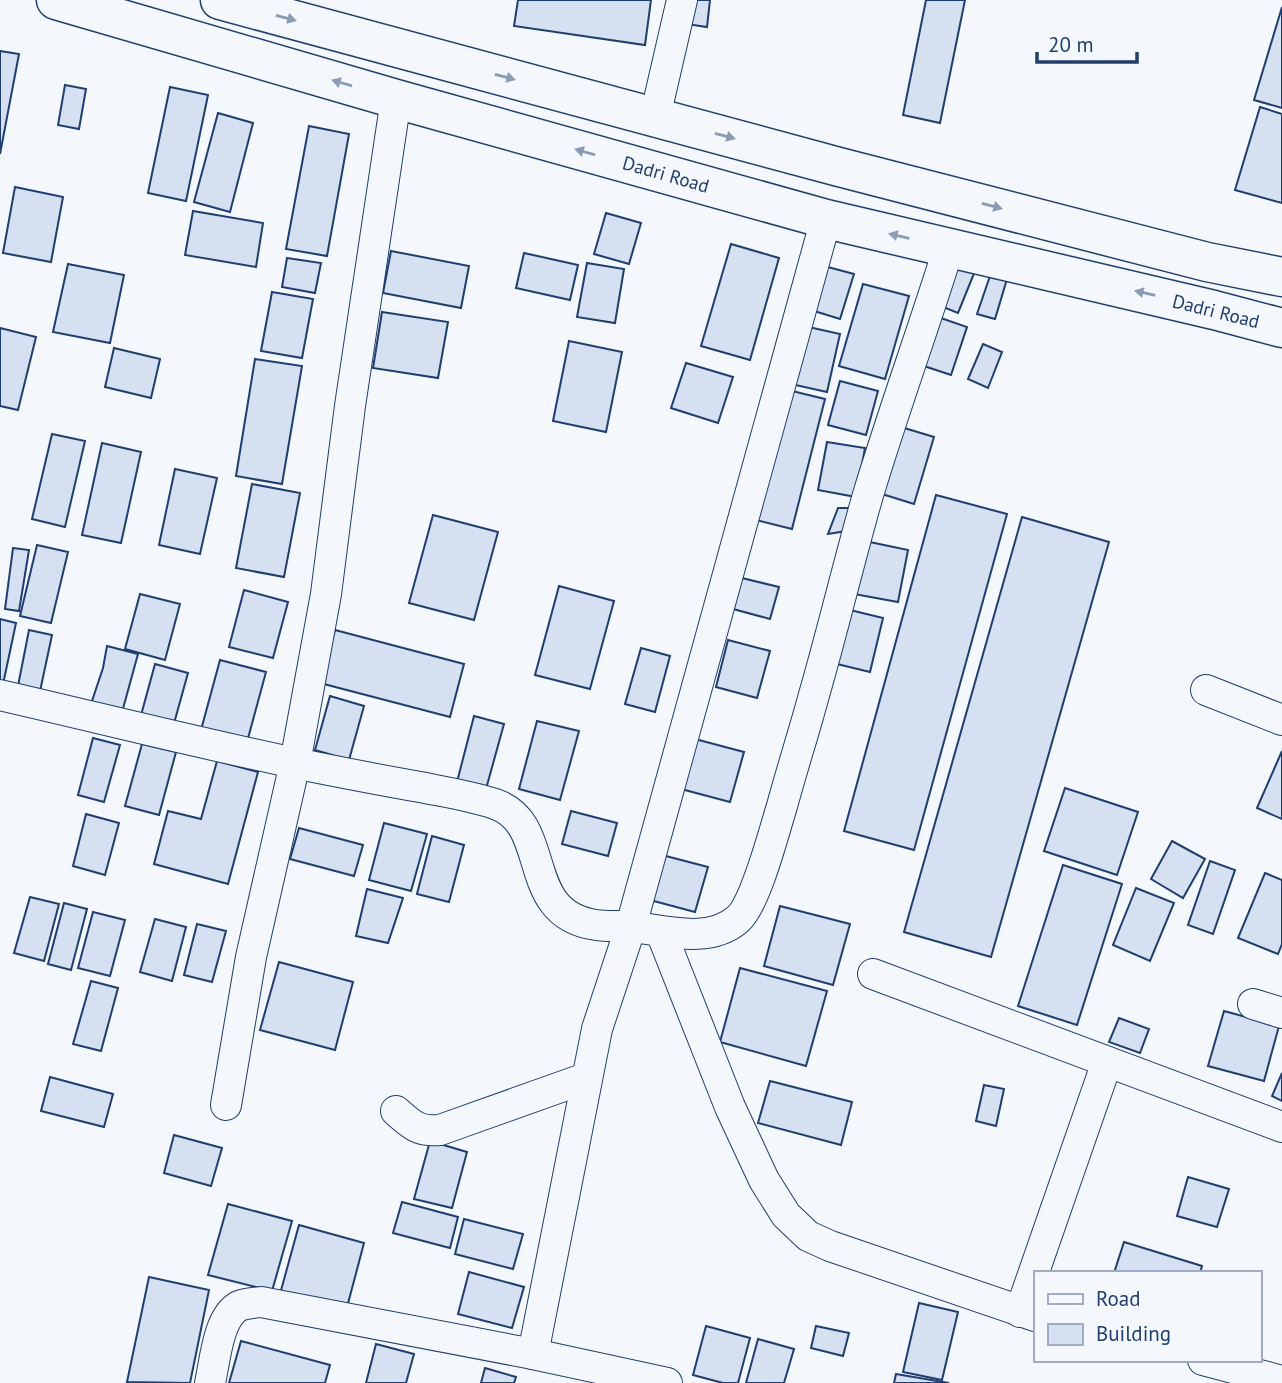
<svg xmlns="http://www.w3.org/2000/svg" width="1282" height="1383" viewBox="0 0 1282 1383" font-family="'PT Sans',sans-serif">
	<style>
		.building { fill: #d5e0f0; stroke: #1d3f73; stroke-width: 2 }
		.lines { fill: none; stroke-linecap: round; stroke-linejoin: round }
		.minor-casing { stroke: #1d3f73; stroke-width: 32 }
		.secondary-casing { stroke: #1d3f73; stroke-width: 41 }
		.minor { stroke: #f4f7fb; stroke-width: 30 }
		.secondary { stroke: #f4f7fb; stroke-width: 38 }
		.oneway { fill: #889bb7 }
		.labels { text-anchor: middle; stroke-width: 5; stroke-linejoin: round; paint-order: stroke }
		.street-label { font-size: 19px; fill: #1d3f73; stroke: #f4f7fb }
	</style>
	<rect width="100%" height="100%" fill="#f4f7fb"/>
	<g class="building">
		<path d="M518,0H651L645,45L514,26Z"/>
		<path d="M683,0H710L707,27L680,23Z"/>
		<path d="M926,0H965L940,123L903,115Z"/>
		<path d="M1282,7V108L1254,100Z"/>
		<path d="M0,51L19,54L0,154Z"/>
		<path d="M65,85L86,89L79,129L58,125Z"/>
		<path d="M170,87L208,95L186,201L148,193Z"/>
		<path d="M1260,107L1282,114V203L1235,190Z"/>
		<path d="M218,113L253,123L230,212L194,202Z"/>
		<path d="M309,126L349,134L327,256L286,249Z"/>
		<path d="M15,187L63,197L51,262L3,253Z"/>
		<path d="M193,211L263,223L256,267L185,255Z"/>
		<path d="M606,213L641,223L629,264L594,254Z"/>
		<path d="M731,244L779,258L750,360L701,346Z"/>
		<path d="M391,251L469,266L461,308L383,293Z"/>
		<path d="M524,253L578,265L570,300L516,288Z"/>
		<path d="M287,258L321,263L315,293L282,287Z"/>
		<path d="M587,263L624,269L615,323L577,317Z"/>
		<path d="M955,263L975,271L958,313L938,305Z"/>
		<path d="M68,264L124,275L110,343L53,332Z"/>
		<path d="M824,266L854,274L840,319L811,310Z"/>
		<path d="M991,273L1007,279L995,319L977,314Z"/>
		<path d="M863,284L909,296L885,379L839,366Z"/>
		<path d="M272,292L313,299L302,358L261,351Z"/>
		<path d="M382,312L448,322L438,378L373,368Z"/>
		<path d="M938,317L967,327L951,375L921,365Z"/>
		<path d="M804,326L840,334L827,392L791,384Z"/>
		<path d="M0,328L36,337L18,410L0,406Z"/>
		<path d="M569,341L622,352L606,432L553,421Z"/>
		<path d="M983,344L1002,352L988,388L968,379Z"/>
		<path d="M114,348L160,359L151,398L105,387Z"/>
		<path d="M255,359L302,366L282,484L236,476Z"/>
		<path d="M686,363L733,377L718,423L671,408Z"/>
		<path d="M840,381L878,391L866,435L828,425Z"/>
		<path d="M788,390L825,399L792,529L756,520Z"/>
		<path d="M901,427L934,437L914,504L882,494Z"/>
		<path d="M52,434L85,441L65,527L32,519Z"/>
		<path d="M827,442L865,448L856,497L818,490Z"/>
		<path d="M102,443L141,452L121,543L82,535Z"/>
		<path d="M175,469L217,478L200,554L159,545Z"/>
		<path d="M252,484L300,493L284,577L236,568Z"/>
		<path d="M936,495L1007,514L914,850L844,831Z"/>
		<path d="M838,508H852L846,531L828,534Z"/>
		<path d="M433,515L498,532L474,620L409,603Z"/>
		<path d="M1022,517L1109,542L991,957L904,932Z"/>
		<path d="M865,541L908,550L898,602L854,594Z"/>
		<path d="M37,545L68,552L51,623L20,616Z"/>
		<path d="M13,548L29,550L19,611L5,609Z"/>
		<path d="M742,578L779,587L770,619L733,609Z"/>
		<path d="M559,586L614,601L590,689L535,675Z"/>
		<path d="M244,590L288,602L273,658L229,647Z"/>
		<path d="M140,594L180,604L165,660L125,649Z"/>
		<path d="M850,610L883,618L870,672L837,664Z"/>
		<path d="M0,619L16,623L2,689H0Z"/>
		<path d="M29,630L52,635L39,696L17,691Z"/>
		<path d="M335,630L464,664L450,717L320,683Z"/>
		<path d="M728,640L770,651L757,698L716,687Z"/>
		<path d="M107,646L138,654L121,716L90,707L103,668Z"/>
		<path d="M641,648L670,656L655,712L625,704Z"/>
		<path d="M220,660L266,672L247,742L201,730Z"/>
		<path d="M155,664L188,673L173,727L140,719Z"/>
		<path d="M330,696L364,706L349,760L315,750Z"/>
		<path d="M474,716L504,724L486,789L457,782Z"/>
		<path d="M537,721L579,731L560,800L519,789Z"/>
		<path d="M93,738L120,745L104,802L78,795Z"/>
		<path d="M695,739L744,752L730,802L681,789Z"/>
		<path d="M142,744L176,752L159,815L125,806Z"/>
		<path d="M1282,751V819L1257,808Z"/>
		<path d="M217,761L258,772L228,884L154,864L168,811L201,819Z"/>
		<path d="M1065,788L1138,812L1117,875L1044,851Z"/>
		<path d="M571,811L617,823L608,856L562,844Z"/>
		<path d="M86,814L119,823L105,875L73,866Z"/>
		<path d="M384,823L427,834L411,891L369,880Z"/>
		<path d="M299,828L363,845L354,876L290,859Z"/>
		<path d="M432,836L464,845L449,902L417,894Z"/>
		<path d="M1172,841L1205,859L1183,898L1151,879Z"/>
		<path d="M662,855L708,867L695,912L650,900Z"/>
		<path d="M1210,861L1235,870L1213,934L1188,925Z"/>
		<path d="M1063,865L1122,884L1077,1025L1018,1006Z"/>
		<path d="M1265,873L1282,880V944L1278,954L1238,938Z"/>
		<path d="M1136,888L1174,903L1150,961L1113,945Z"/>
		<path d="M367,889L403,898L388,943L356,936Z"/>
		<path d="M30,897L59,904L44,961L14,953Z"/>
		<path d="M64,903L87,909L71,970L48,964Z"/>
		<path d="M780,906L850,924L833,985L764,966Z"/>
		<path d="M93,912L125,920L110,976L78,968Z"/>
		<path d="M155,919L186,927L172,981L140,972Z"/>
		<path d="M197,924L226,931L212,982L184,975Z"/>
		<path d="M279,962L353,982L335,1050L260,1030Z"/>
		<path d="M740,968L827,991L806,1066L720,1042Z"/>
		<path d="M91,981L118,988L101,1051L73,1044Z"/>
		<path d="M1224,1011L1279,1026L1264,1081L1208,1066Z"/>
		<path d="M1119,1018L1149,1029L1140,1053L1109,1042Z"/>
		<path d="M1282,1073V1101L1272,1096Z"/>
		<path d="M50,1077L113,1094L104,1127L41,1111Z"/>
		<path d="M770,1081L852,1102L841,1145L758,1123Z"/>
		<path d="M984,1085L1004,1089L996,1126L976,1121Z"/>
		<path d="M174,1135L222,1148L211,1186L164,1173Z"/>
		<path d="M430,1141L467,1152L452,1208L414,1199Z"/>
		<path d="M1188,1177L1229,1189L1217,1227L1177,1216Z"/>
		<path d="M402,1202L458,1217L450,1248L393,1233Z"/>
		<path d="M228,1204L292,1221L272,1291L208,1275Z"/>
		<path d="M464,1219L523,1234L513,1269L455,1254Z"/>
		<path d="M299,1225L364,1243L346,1311L280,1294Z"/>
		<path d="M1124,1242L1202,1266L1200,1273H1114Z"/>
		<path d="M469,1272L524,1287L512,1328L458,1314Z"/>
		<path d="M149,1277L209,1290L190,1383L127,1382Z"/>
		<path d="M919,1303L958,1312L942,1380L903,1372Z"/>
		<path d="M706,1326L750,1338L738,1383H723L693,1375Z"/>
		<path d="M816,1326L849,1333L843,1356L811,1348Z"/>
		<path d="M758,1339L794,1349L784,1383H746Z"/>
		<path d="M241,1341L330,1365L325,1383H229Z"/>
		<path d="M376,1344L414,1354L406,1383H366Z"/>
		<path d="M485,1368L516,1377L514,1383H481Z"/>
		<path d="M896,1374L949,1383H894Z"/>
	</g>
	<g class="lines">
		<g class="minor-casing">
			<g id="minor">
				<path d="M655,117L682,0"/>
				<path d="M1206,690L1282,720"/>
				<path d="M0,695C100,718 199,743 299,764C339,772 380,780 420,787C445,792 471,796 495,804C554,824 518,914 596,925C608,927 621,925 634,927C667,931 710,944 738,919C756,903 774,831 782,806C792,769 804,732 814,695C833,629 849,561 868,495C893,412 923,330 949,247"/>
				<path d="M661,932L730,1107L764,1180L786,1215L808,1236L830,1246L1035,1316"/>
				<path d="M873,974L1282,1127"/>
				<path d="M1253,1004L1282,1013"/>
				<path d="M226,1105L251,957L295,763L326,594L350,406L396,99"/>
				<path d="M396,1111C412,1125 418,1132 440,1130L586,1078"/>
				<path d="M1020,1312L1107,1062"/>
				<path d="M533,1354L597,1029L631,926L826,219"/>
				<path d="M1203,1360L1282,1381"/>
				<path d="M210,1383C215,1361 218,1317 239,1306C246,1303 254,1303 261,1302L533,1354L667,1383"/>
			</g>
		</g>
		<g class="secondary-casing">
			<g id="secondary">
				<path d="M56,0L396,99L826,219L1214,310L1282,328"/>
				<path d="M220,0L839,167L1207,262L1282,277"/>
			</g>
		</g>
		<use href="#minor" class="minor"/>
		<use href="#secondary" class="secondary"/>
	</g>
	<defs><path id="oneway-solid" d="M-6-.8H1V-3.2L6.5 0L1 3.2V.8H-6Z" transform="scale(1.75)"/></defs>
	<g class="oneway">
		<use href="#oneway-solid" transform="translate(286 18) rotate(15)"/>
		<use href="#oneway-solid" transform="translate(505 77) rotate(15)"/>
		<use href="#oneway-solid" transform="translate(342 83) rotate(-164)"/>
		<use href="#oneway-solid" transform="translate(725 136) rotate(15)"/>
		<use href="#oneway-solid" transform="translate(585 152) rotate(-164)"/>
		<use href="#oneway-solid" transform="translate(992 206) rotate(15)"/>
		<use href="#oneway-solid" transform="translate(899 236) rotate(-167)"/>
		<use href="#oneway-solid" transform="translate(1145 293) rotate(-167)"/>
	</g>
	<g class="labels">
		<g class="street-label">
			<text transform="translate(666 174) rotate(16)" y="7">Dadri Road</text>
			<text transform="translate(1216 311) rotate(14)" y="7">Dadri Road</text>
		</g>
	</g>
	<rect x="1034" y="1271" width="228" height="91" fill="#f4f7fb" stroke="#9eadc5" stroke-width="2"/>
	<rect x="1048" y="1294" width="35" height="10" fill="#f4f7fb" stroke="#9eadc5" stroke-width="2"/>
	<text x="1096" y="1306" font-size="21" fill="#1d3f73">Road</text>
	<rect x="1048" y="1324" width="35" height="21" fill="#d5e0f0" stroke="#9eadc5" stroke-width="2"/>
	<text x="1096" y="1341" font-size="21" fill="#1d3f73">Building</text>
	<path d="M1037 52v10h100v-10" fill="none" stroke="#1d3f73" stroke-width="3.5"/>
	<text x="1048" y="52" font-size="21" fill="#1d3f73" stroke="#f4f7fb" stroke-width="5" paint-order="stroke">20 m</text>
</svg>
